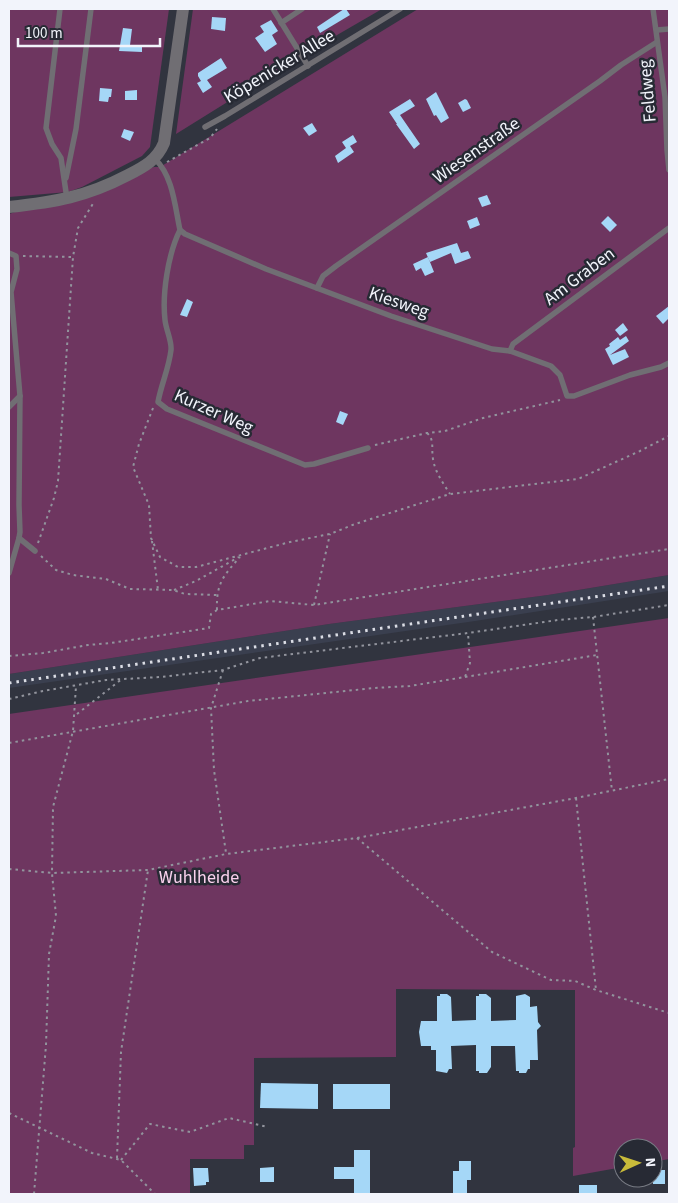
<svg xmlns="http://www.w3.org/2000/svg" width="678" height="1203" viewBox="0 0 678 1203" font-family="'Source Sans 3',sans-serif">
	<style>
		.built { fill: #3a3f4f }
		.green { fill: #6e3660 }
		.building { fill: #a5d7f7 }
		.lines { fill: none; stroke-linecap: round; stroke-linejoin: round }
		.path { stroke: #92949d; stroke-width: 2; stroke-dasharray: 2.5 4; stroke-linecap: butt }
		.service { stroke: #706e73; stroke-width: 5.5 }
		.tertiary { stroke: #706e73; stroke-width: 12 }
		.rail { stroke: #dbdde5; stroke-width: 3; stroke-dasharray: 2.5 5; stroke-linecap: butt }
		.labels { text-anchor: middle; stroke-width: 5; stroke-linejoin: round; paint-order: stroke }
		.street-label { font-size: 18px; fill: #f2f4fb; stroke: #272a34 }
		.park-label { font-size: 18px; fill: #f9d1ed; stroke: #272a34 }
	</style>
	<rect width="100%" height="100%" fill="#31343f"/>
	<path class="built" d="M669,575V591L475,621L9,688V674L329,624L548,595Z"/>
	<g class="green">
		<path d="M9,9H169L150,147L142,156L82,187L68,192L9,197Z"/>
		<path d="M193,9H382L306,53L176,134Z"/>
		<path d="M418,9H669V575L548,595L329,624L9,674V214L154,167H160Z"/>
		<path d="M669,618V1159L653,1162V1148H623V1167L573,1176V1148L575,1147V990L396,989V1057L254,1058V1145H244V1159H190V1194H9V714Z"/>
	</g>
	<g class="building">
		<path d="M344,9H346L350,15L320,33L317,27Z"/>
		<path d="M212,17L226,18L225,31L211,29Z"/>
		<path d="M271,20L278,31L272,35L277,44L265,52L255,38L264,32L260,26Z"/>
		<path d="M123,28L132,29L130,45H142V52L119,51Z"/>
		<path d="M221,58L227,68L207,80L212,87L203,93L197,83L201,81L198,76V73Z"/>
		<path d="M100,88L112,89L111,97H109L108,102L99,101Z"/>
		<path d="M137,90V100H125V91Z"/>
		<path d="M436,92L449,118L441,123L436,115L434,116L426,99Z"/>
		<path d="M410,99L415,106L400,115L420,144L414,149L396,124H397L389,112Z"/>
		<path d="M465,99L467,100L471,108L463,112L458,103Z"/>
		<path d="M312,123L317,131L309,136L303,128Z"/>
		<path d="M124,129L134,132L130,141L121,137Z"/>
		<path d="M353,135L357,142L350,146L354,152L338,163L335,156L346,148L342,142Z"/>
		<path d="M487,195L491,204L482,207L478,198Z"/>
		<path d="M608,216L617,225L610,232L601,223Z"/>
		<path d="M477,217L480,225L470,229L467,221Z"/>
		<path d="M457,243L461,253L468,251L471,258L455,264L451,253L430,262L426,253Z"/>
		<path d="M428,257L434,272L425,276L421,268L416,271L413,264Z"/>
		<path d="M187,299L193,302L187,317L180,315Z"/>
		<path d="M669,306V318L663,324L656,316Z"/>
		<path d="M623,323L628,330L620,336L615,330Z"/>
		<path d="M626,336L629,341L610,355L625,349L629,357L613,365L605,349L610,346L609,344L618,337L620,340Z"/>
		<path d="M340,411L348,414L343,425L336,422Z"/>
		<path d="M440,994H447L451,997L452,1021L476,1020V996H479V994H486L491,998V1021L516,1020V996L525,994L530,997V1007L537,1006L538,1022L541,1026L537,1030L538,1060H530V1069H528L526,1073H519V1071H516L515,1046H491V1067L487,1073H479V1071H476V1045L451,1046L452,1069H449L447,1073L436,1071V1050H431V1046H421L419,1032L421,1021H437V996H440Z"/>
		<path d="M261,1083L318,1084V1109L260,1108Z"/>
		<rect x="333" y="1084" width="57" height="25"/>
		<path d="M354,1150H370V1194H354V1179H334V1167H354Z"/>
		<path d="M459,1161H471V1180H467V1194H453V1171H459Z"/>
		<path d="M274,1167V1182H260V1168Z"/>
		<path d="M193,1168H208L209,1182H206V1185L194,1186Z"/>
		<rect x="653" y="1170" width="12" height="14"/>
		<path d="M579,1185H597V1193L579,1194Z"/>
	</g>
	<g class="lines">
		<g class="path">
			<path d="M167,162L210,138L217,129"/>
			<path d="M23,256L73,257"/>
			<path d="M153,408L139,444L133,467L149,505L151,538L160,557L178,567H196L290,542L330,534L355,524L450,494L578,479L640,451L669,436"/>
			<path d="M427,433C435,440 431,449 433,459C435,472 443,483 450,494"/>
			<path d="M375,445L427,433L445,431L483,418L560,400"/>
			<path d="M152,541L158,590"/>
			<path d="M38,543L54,498L58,481L73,257L78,228L94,202"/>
			<path d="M41,556L56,570L73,575L106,579L130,589L173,590L185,594L217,595"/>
			<path d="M174,590L196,581L239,557"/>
			<path d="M314,605L330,534"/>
			<path d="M217,610C216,584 223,576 240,557"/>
			<path d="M593,617L612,791"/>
			<path d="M9,656L43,653L88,645L111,643L209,628L211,614L217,610L270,601L314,605L669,549"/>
			<path d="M223,670L211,708L214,770L226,853"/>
			<path d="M465,677L597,655"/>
			<path d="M9,699L43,691L106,680L160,677L223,670L260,658L468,633L558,620L593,617L669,605"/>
			<path d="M77,714L122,679"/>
			<path d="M9,743L248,701L374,688L410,686L465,677L470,663L468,633"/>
			<path d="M576,798L596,990"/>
			<path d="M357,838L492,952L551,980L575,981L596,990L669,1013"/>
			<path d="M9,869L52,873L148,870L226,854L357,838L576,798L669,779"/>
			<path d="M9,1113L92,1153L121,1160L155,1194"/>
			<path d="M117,1158L121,1052L148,870"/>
			<path d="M121,1160L150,1124L190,1132L229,1118L268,1127"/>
			<path d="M34,1194L46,1045L49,954L56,916L52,873L53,807L73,731L76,686"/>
		</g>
		<g class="service">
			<path d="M60,9L46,128L52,144L61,158L67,199"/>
			<path d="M273,9L308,66"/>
			<path d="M653,9L665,97L667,150L669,170"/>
			<path d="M281,23L302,9"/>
			<path d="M657,30L669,29"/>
			<path d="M205,127L225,116L400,9"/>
			<path d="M155,159C173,176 175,207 180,230L185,234L266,269L391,316L492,349L510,351L551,366L560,375L567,396H574L630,375L661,367L669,363"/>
			<path d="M66,178L76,129L91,9"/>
			<path d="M180,230C168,254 162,294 165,320C166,330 172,341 171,350C169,368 161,385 158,402L167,409L305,465L314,464L368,448"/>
			<path d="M9,253L16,256L17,269L11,292L20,396L19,505L20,532L19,538L35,551"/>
			<path d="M317,288L323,276L336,266L600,81L621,65L657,42"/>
			<path d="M510,351L513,344L669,228"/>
			<path d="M9,407L20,396"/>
			<path d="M9,573L19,538"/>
		</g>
		<path class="tertiary" d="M9,207C55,202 86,197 128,175C144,167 157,160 164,143L183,9"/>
		<path class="rail" d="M9,683L669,586"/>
	</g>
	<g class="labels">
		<g class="street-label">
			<text transform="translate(279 66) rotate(-31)" y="6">Köpenicker Allee</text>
			<text transform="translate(647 91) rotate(-95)" y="6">Feldweg</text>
			<text transform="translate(476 150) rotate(-35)" y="6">Wiesenstraße</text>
			<text transform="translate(579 276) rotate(-37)" y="6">Am Graben</text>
			<text transform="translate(399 302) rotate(19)" y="6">Kiesweg</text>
			<text transform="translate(214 411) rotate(24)" y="6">Kurzer Weg</text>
		</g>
		<g class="park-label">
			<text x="199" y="883">Wuhlheide</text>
		</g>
	</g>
	<rect width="678" height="1203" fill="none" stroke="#f2f4fb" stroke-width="20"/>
	<g transform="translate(638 1163) rotate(87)"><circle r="24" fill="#272a34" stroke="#787b84"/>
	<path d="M0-4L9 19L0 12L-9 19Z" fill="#c9bb3a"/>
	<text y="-8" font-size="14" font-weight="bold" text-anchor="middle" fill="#f2f4fb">N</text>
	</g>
	<path d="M18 38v8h142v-8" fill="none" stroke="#f2f4fb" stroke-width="2.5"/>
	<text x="25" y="38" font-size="15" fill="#f2f4fb" stroke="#272a34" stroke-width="4" paint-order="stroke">100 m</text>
</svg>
